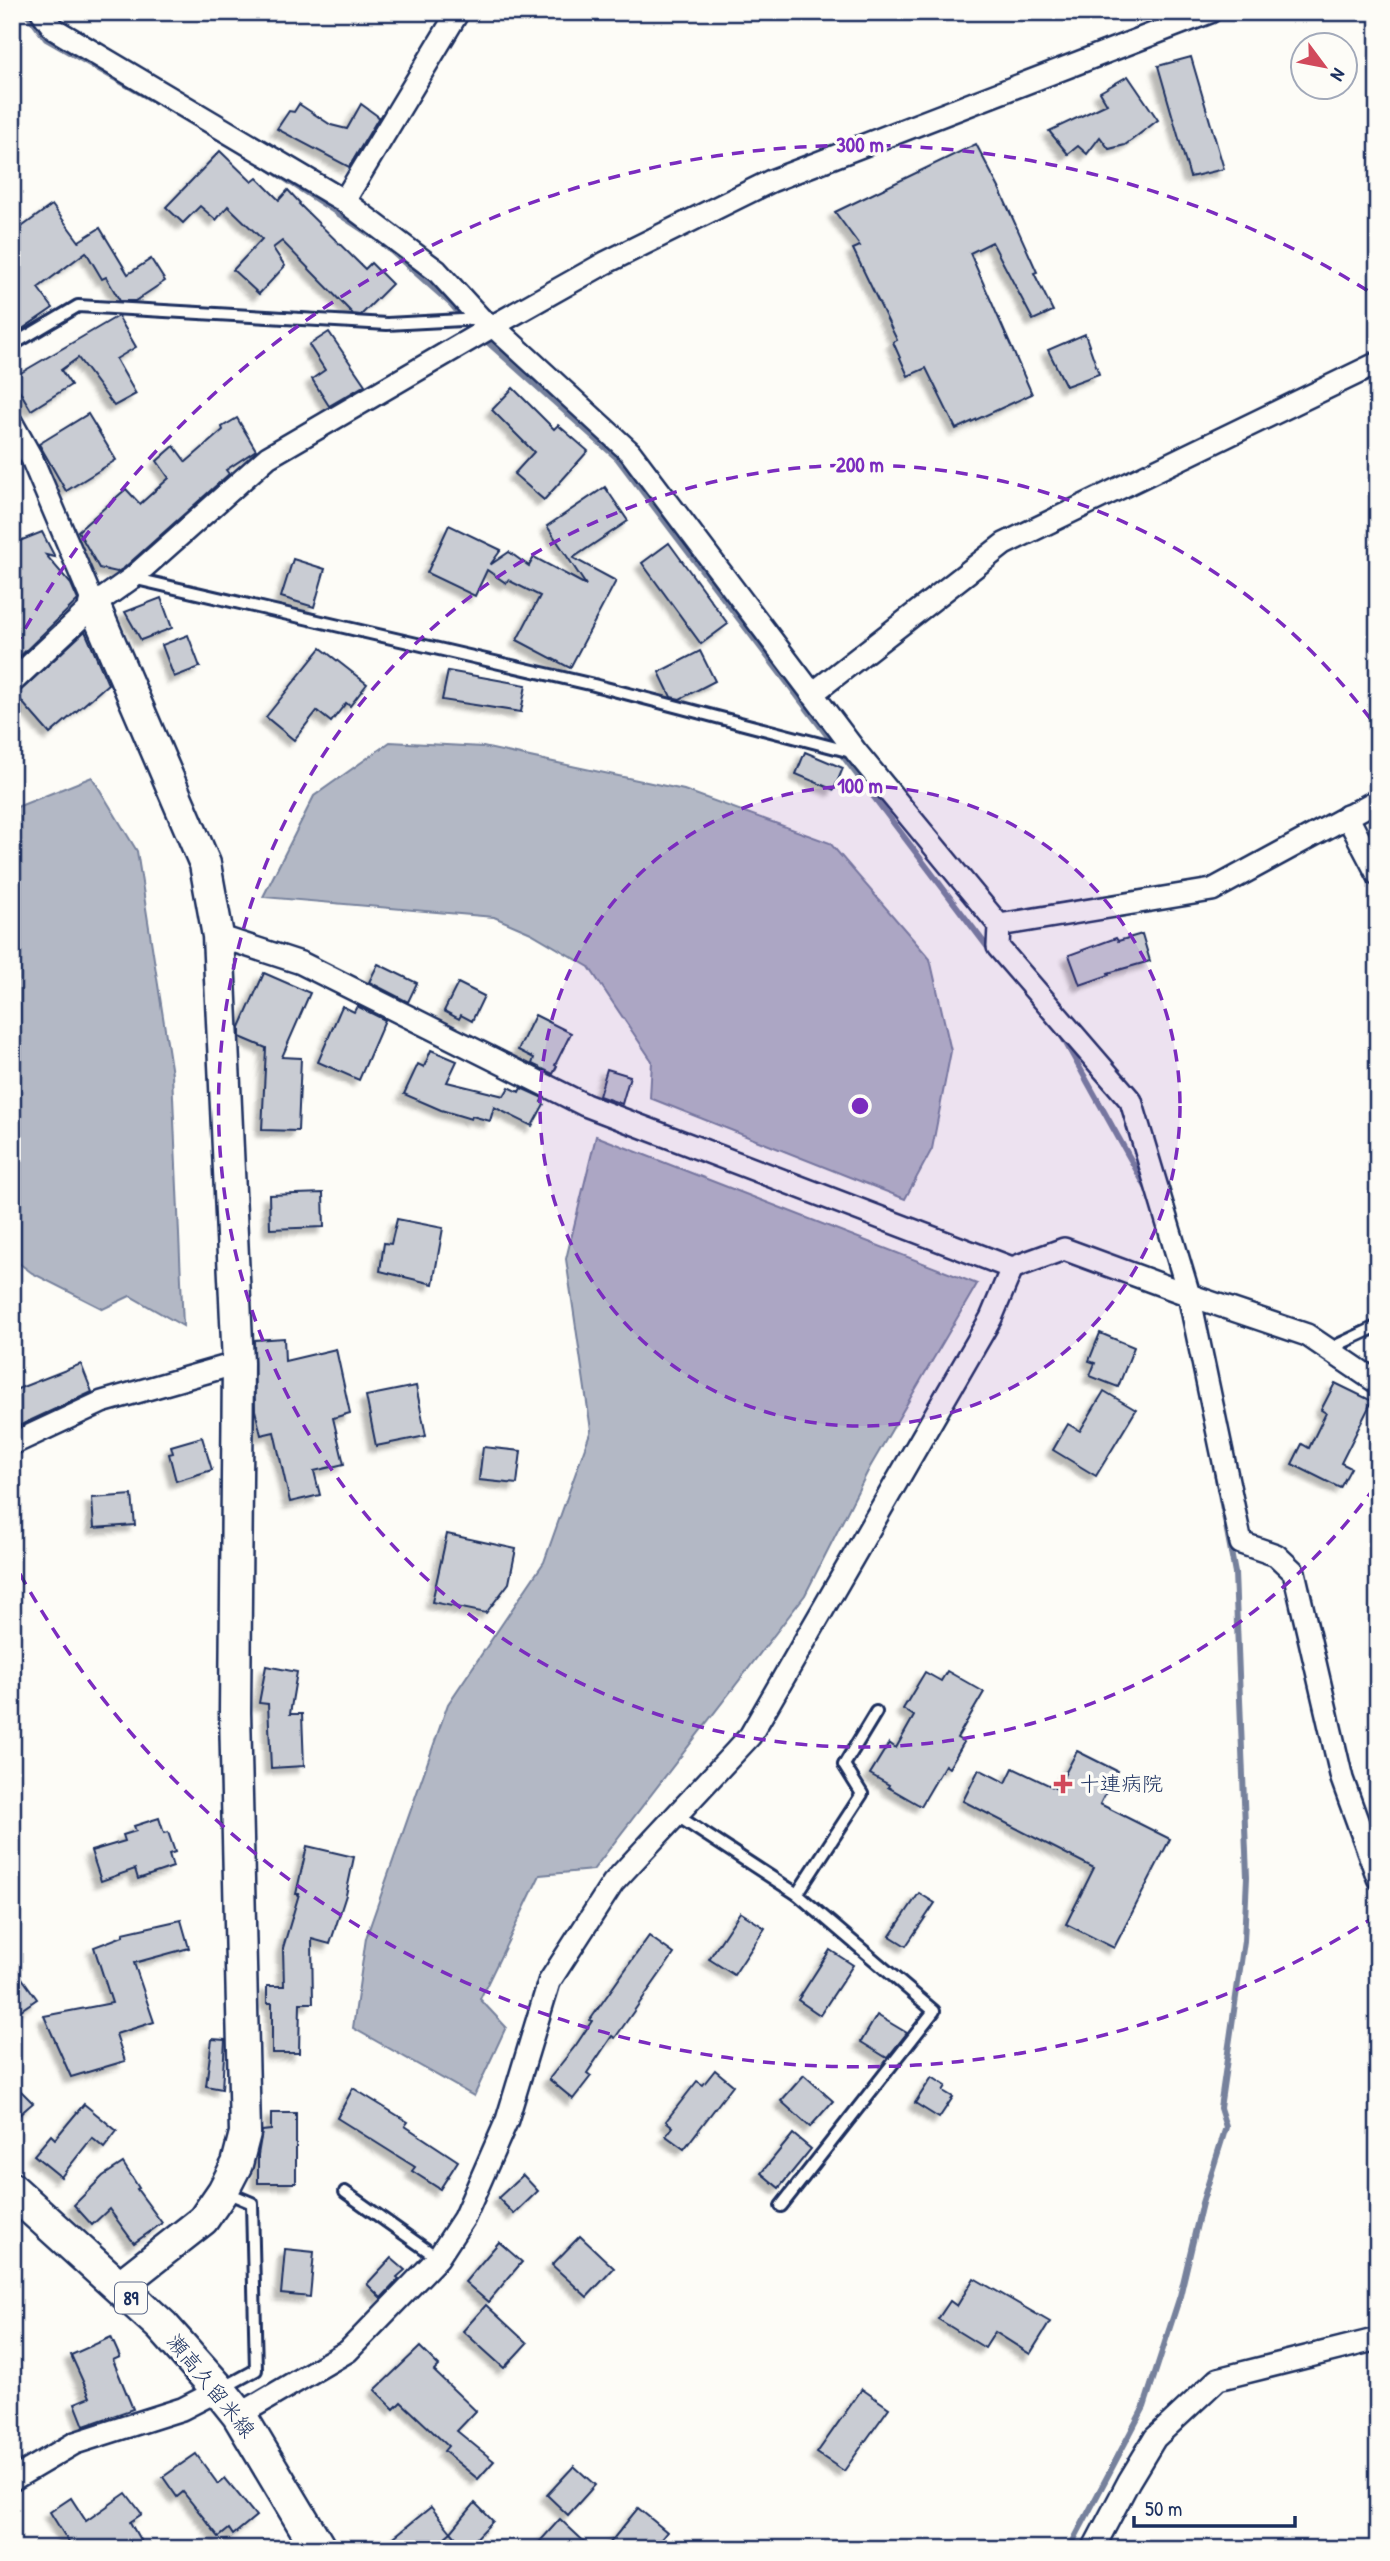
<svg xmlns="http://www.w3.org/2000/svg" width="1390" height="2561" viewBox="0 0 1390 2561" font-family="'Patrick Hand','Klee One',sans-serif">
	<style>
		.water { fill: #b3b8c5; stroke: #76819c; stroke-width: 2 }
		.lines { fill: none; stroke-linecap: round; stroke-linejoin: round }
		.stream { stroke: #76819c; stroke-width: 6 }
		.building { fill: #c9ccd3; stroke: #1b2f5e; stroke-width: 2; filter: url(#shadow) }
		.lane-casing { stroke: #1b2f5e; stroke-width: 16 }
		.street-casing { stroke: #1b2f5e; stroke-width: 26 }
		.secondary-casing { stroke: #1b2f5e; stroke-width: 35 }
		.primary-casing { stroke: #1b2f5e; stroke-width: 38 }
		.lane { stroke: #fdfcf7; stroke-width: 10 }
		.street { stroke: #fdfcf7; stroke-width: 21 }
		.secondary { stroke: #fdfcf7; stroke-width: 30 }
		.primary { stroke: #fdfcf7; stroke-width: 33 }
		.ring { fill: none; stroke: #7b2cbf; stroke-width: 3.5; stroke-dasharray: 12 9 }
		.poi-dot { fill: #d1495b; stroke: #fdfcf7; stroke-width: 2.5 }
		.labels { text-anchor: middle; stroke-width: 7; stroke-linejoin: round; paint-order: stroke }
		.shield { fill: #fdfcf7; stroke: #5f6c8c; stroke-width: 2 }
		.shield-label { font-size: 19px; font-weight: bold; fill: #1b2f5e }
		.poi-label { font-size: 21px; fill: #1b2f5e; stroke: #fdfcf7; text-anchor: start }
		.street-label { font-size: 21px; fill: #1b2f5e; stroke: #fdfcf7 }
		.centre { fill: #7b2cbf; stroke: #fdfcf7; stroke-width: 3.5 }
		.ring-label { font-size: 21px; text-anchor: middle; font-weight: bold; fill: #7b2cbf; stroke: #fdfcf7; stroke-width: 7; stroke-linejoin: round; paint-order: stroke }
	</style>
	<defs>
		<filter id="shadow"><feDropShadow dx="-6" dy="6" stdDeviation="2" flood-color="#0004"/></filter>
	</defs>
	<rect width="100%" height="100%" fill="#fdfcf7"/>
	<filter id="ink" filterUnits="userSpaceOnUse"><feTurbulence type="fractalNoise" baseFrequency=".0143" numOctaves="2"/><feDisplacementMap in="SourceGraphic" scale="14" xChannelSelector="R" yChannelSelector="G"/><feConvolveMatrix kernelMatrix="1 2 1 2 8 2 1 2 1" color-interpolation-filters="sRGB"/></filter>
	<g filter="url(#ink)">
		<g class="water">
			<path d="M390,742L483,747L684,790L830,843L930,959L951,1051L932,1149L905,1199L650,1098L652,1061L589,967L531,933L494,917L263,897L314,796Z"/>
			<path d="M92,777L137,851L172,1074L183,1326L130,1296L103,1309L32,1273L12,1258V809Z"/>
			<path d="M596,1136L977,1284L870,1467L805,1595L593,1870L540,1875L480,1999L506,2027L474,2096L353,2028L366,1938L448,1704L544,1562L591,1430L566,1259Z"/>
		</g>
		<g class="lines">
			<g class="stream">
				<path d="M26,12L46,39L158,103"/>
				<path d="M267,167L380,241L451,304L474,331"/>
				<path d="M483,338L617,458L992,953"/>
				<path d="M1062,1036L1147,1189"/>
				<path d="M1069,2549L1144,2407L1180,2296L1202,2203L1226,2127L1220,2108L1244,1941L1247,1877L1235,1573L1216,1473"/>
			</g>
		</g>
		<g class="building">
			<path d="M1191,57L1224,169L1190,177L1158,66Z"/>
			<path d="M1128,76L1158,120L1125,145L1109,149L1100,137L1087,154L1078,146L1068,154L1049,131L1107,104L1100,92Z"/>
			<path d="M299,104L331,125L347,129L361,104L379,117L349,167L277,129L289,111L294,112Z"/>
			<path d="M976,144L999,188L1037,272L1034,273L1053,311L1033,320L992,242L970,253L1032,394L956,429L926,368L908,376L893,342L897,340L853,249L860,246L835,212Z"/>
			<path d="M220,151L252,182L257,178L279,200L288,190L300,203L299,204L365,269L371,263L392,284L361,315L353,314L282,241L273,248L285,266L259,294L233,270L262,239L228,206L216,220L200,206L183,223L166,207Z"/>
			<path d="M52,205L80,243L79,241L100,228L128,274L151,259L165,281L135,301H120L106,277L102,279L86,252L38,288L53,308L12,336V234Z"/>
			<path d="M118,316L136,347L116,359L136,394L114,406L78,358L61,370L71,385L31,410L12,378Z"/>
			<path d="M329,332L365,385L329,406L312,379L325,370L309,345Z"/>
			<path d="M1085,334L1099,374L1066,386L1048,350Z"/>
			<path d="M513,388L554,429L558,425L588,451L544,500L514,474L534,452L492,410Z"/>
			<path d="M88,414L116,460L66,491L39,444Z"/>
			<path d="M237,418L256,450L226,470L229,474L124,568L117,572L99,568L78,531L126,489L140,504L169,478L157,461L174,446L186,462L223,430L222,427Z"/>
			<path d="M605,487L628,521L573,558L616,581L570,668L517,640L540,596L508,580L506,583L487,570L475,596L427,573L449,525L501,550L490,565L509,552L529,566L534,557L586,585L547,526Z"/>
			<path d="M42,532L55,557L46,555L71,584L78,600L12,664V544Z"/>
			<path d="M669,543L728,624L701,644L642,563Z"/>
			<path d="M293,559L325,569L314,607L281,597Z"/>
			<path d="M161,598L172,628L141,640L125,612Z"/>
			<path d="M85,631L108,684L50,734L16,695Z"/>
			<path d="M188,635L200,667L174,677L162,645Z"/>
			<path d="M321,648L367,684L350,706L346,703L331,722L317,711L294,740L266,717Z"/>
			<path d="M700,651L715,681L680,699L671,697L659,672Z"/>
			<path d="M448,671L526,685L521,712L442,700Z"/>
			<path d="M805,752L843,768L834,790L796,774Z"/>
			<path d="M1142,934L1150,961L1108,973L1109,975L1080,985L1069,955L1116,938L1118,941Z"/>
			<path d="M378,964L417,983L408,1002L369,982Z"/>
			<path d="M264,973L310,993L282,1057L301,1058L298,1131L262,1130L266,1048L240,1037V1027Z"/>
			<path d="M458,983L484,996L472,1021L461,1015L459,1019L444,1011Z"/>
			<path d="M342,1006L354,1012L357,1006L385,1020L359,1080L318,1062Z"/>
			<path d="M535,1015L571,1033L555,1065L557,1066L553,1074L532,1064L534,1058L518,1050Z"/>
			<path d="M431,1050L457,1061L447,1082L504,1096L509,1087L519,1092L521,1088L543,1098L541,1102L544,1104L532,1126L494,1107L490,1121L472,1116L471,1119L441,1110L404,1094L418,1064L424,1067Z"/>
			<path d="M607,1069L630,1076L622,1104L599,1096Z"/>
			<path d="M323,1193L324,1227L270,1229L269,1195Z"/>
			<path d="M397,1219L443,1228L433,1284L380,1271L384,1243L391,1244Z"/>
			<path d="M1100,1333L1134,1347L1118,1387L1090,1376L1095,1363L1089,1361Z"/>
			<path d="M284,1338L285,1361L336,1349L350,1413L333,1418L344,1464L314,1471L320,1495L290,1502L274,1432L261,1435L255,1410L254,1340Z"/>
			<path d="M81,1364L92,1392L12,1429V1386L15,1390Z"/>
			<path d="M1335,1383L1372,1401L1341,1463L1351,1468L1340,1488L1292,1464L1302,1444L1309,1448L1326,1413L1321,1410Z"/>
			<path d="M416,1386L426,1436L376,1446L366,1396Z"/>
			<path d="M1104,1391L1136,1410L1096,1476L1053,1450L1068,1424L1080,1431Z"/>
			<path d="M202,1437L212,1470L176,1481L169,1454L173,1453L171,1446Z"/>
			<path d="M483,1447L521,1451L517,1484L479,1480Z"/>
			<path d="M132,1495L135,1525L94,1528L92,1498Z"/>
			<path d="M447,1534L516,1549L509,1583L486,1613L432,1602Z"/>
			<path d="M266,1666L297,1672L290,1714H302L304,1766L271,1768L268,1704L259,1703Z"/>
			<path d="M947,1671L984,1692L957,1738L964,1742L949,1768L945,1765L921,1806L888,1787L889,1785L870,1774L889,1743L896,1748L914,1716L903,1709L925,1672L941,1681Z"/>
			<path d="M1077,1751L1117,1771L1100,1804L1170,1839L1114,1948L1066,1924L1094,1868L963,1801L979,1769L1006,1783L1013,1768L1057,1789Z"/>
			<path d="M159,1818L164,1833L168,1832L175,1852L169,1854L173,1867L138,1879L135,1869L101,1881L91,1851L125,1841L123,1835L136,1831L134,1826Z"/>
			<path d="M307,1846L354,1857L346,1895L330,1944L312,1939L313,2003H300L299,2053H272V2003H267V1986H284L283,1948L299,1894H296Z"/>
			<path d="M919,1893L935,1903L906,1946L890,1936Z"/>
			<path d="M740,1912L765,1928L734,1975L709,1959Z"/>
			<path d="M181,1920L189,1948L134,1963L154,2022L116,2034L125,2061L71,2077L44,2016L112,2003L94,1947L123,1936V1933Z"/>
			<path d="M649,1936L674,1954L615,2038L612,2036L587,2073L591,2076L573,2099L549,2079L576,2045L592,2021L590,2020Z"/>
			<path d="M830,1950L853,1965L820,2015L798,2000Z"/>
			<path d="M12,1964L37,1999L12,2016Z"/>
			<path d="M877,2015L907,2033L887,2058L861,2042Z"/>
			<path d="M212,2039L225,2040L222,2089L206,2086Z"/>
			<path d="M715,2070L733,2085L684,2149L666,2136L673,2127L666,2121L697,2081L703,2085Z"/>
			<path d="M804,2075L833,2101L810,2127L781,2101Z"/>
			<path d="M932,2077L946,2086L943,2091L953,2097L939,2118L915,2103Z"/>
			<path d="M12,2082L33,2103L12,2121Z"/>
			<path d="M353,2088L408,2122L405,2126L458,2161L440,2189L412,2171L415,2167L337,2118Z"/>
			<path d="M84,2104L117,2131L104,2148L92,2138L61,2177L34,2155L51,2135L55,2139Z"/>
			<path d="M271,2113H296V2183H258V2155L262,2131L271,2130Z"/>
			<path d="M793,2134L811,2149L779,2188L761,2173Z"/>
			<path d="M123,2163L139,2188L137,2189L162,2223L134,2243L109,2209L92,2225L74,2205L103,2176Z"/>
			<path d="M523,2175L538,2191L514,2214L498,2198Z"/>
			<path d="M580,2236L614,2268L587,2297L552,2265Z"/>
			<path d="M499,2242L522,2262L488,2302L465,2282Z"/>
			<path d="M285,2249L314,2252L310,2297L281,2294Z"/>
			<path d="M391,2258L405,2270L397,2277L399,2279L381,2298L367,2284Z"/>
			<path d="M974,2278L1050,2322L1030,2354L995,2332L985,2348L938,2319L950,2301L957,2306Z"/>
			<path d="M486,2305L527,2343L504,2368L463,2331Z"/>
			<path d="M111,2337L120,2357L113,2360L133,2409L84,2426L75,2403L90,2397L71,2355Z"/>
			<path d="M420,2347L439,2366L434,2371L476,2411L457,2431L494,2461L478,2479L444,2451L448,2446L401,2402L394,2409L375,2390Z"/>
			<path d="M862,2389L889,2408L844,2471L817,2453Z"/>
			<path d="M196,2454L218,2484L225,2478L256,2516L233,2535L229,2529L219,2537L183,2492L177,2497L163,2477Z"/>
			<path d="M574,2466L595,2485L568,2515L547,2495Z"/>
			<path d="M126,2493L142,2514L130,2522L145,2549H73L50,2512L71,2498L86,2521Z"/>
			<path d="M475,2503L493,2521L466,2549L451,2532Z"/>
			<path d="M431,2507L451,2532L431,2549H379Z"/>
			<path d="M638,2508L667,2532L653,2549H605Z"/>
			<path d="M560,2519L592,2549H533Z"/>
		</g>
		<g class="lines">
			<g class="lane-casing">
				<g id="lane">
					<path d="M12,345L78,306L387,324L481,319"/>
					<path d="M132,578L594,685L855,753"/>
					<path d="M1329,1349L1378,1326"/>
					<path d="M676,1815L797,1894L934,2011L781,2206"/>
					<path d="M797,1894L862,1794L844,1765L876,1712"/>
					<path d="M345,2192L438,2258"/>
					<path d="M223,2388L256,2370L252,2203L226,2192"/>
				</g>
			</g>
			<g class="street-casing">
				<g id="street">
					<path d="M42,12L54,29L344,201L437,271L481,319L493,326L630,452L857,753L999,925L998,947L1131,1101L1189,1295L1241,1543L1276,1555L1294,1572L1342,1779L1378,1878"/>
					<path d="M344,201L458,12"/>
					<path d="M12,423L32,459L94,605"/>
					<path d="M12,682L94,605L132,578L268,457L493,326L605,263L771,181L1210,12"/>
					<path d="M812,694L1004,544L1378,363"/>
					<path d="M1347,816L1378,875"/>
					<path d="M999,925L1212,890L1378,800"/>
					<path d="M218,936L301,963L585,1105L1012,1268L1064,1249L1189,1295L1307,1335L1378,1383"/>
					<path d="M12,1444L102,1402L238,1363"/>
					<path d="M239,2415L348,2351L438,2258L464,2218L507,2120L549,1982L613,1883L750,1736L991,1318L1012,1268"/>
					<path d="M12,2480L75,2443L182,2409L219,2390"/>
					<path d="M1093,2549L1129,2481L1155,2438L1218,2379L1378,2339"/>
				</g>
			</g>
			<g class="secondary-casing">
				<path id="secondary" d="M94,605L205,864L218,936L238,1363L235,1712L245,2133L237,2164L223,2191L203,2220L119,2286"/>
			</g>
			<g class="primary-casing">
				<path id="primary" d="M12,2190L162,2326L219,2390L239,2415L319,2549"/>
			</g>
			<use href="#lane" class="lane"/>
			<use href="#street" class="street"/>
			<use href="#secondary" class="secondary"/>
			<use href="#primary" class="primary"/>
		</g>
	</g>
	<circle cx="860" cy="1106" r="320" fill="#7b2cbf" fill-opacity=".12"/>
	<g class="ring">
		<circle cx="860" cy="1106" r="320"/>
		<path d="M1375 1487A641 641 0 1 1 1375 725"/>
		<path d="M1376 1916A961 961 0 0 1 15 1565M15 647A961 961 0 0 1 1376 296"/>
	</g>
	<path class="poi-dot" d="M1059.5 1773.5h7v7h7v7h-7v7h-7v-7h-7v-7h7z"/>
	<g class="labels">
		<rect class="shield" x="115" y="2282.5" width="32" height="31" rx="5"/>
		<g class="shield-label">
			<text x="131" y="2305">89</text>
		</g>
		<g class="poi-label">
			<text x="1079" y="1791">十連病院</text>
		</g>
		<g class="street-label">
			<text transform="translate(211 2386) rotate(51)" y="7">瀬高久留米線</text>
		</g>
	</g>
	<circle cx="860" cy="1106" r="10" class="centre"/>
	<g class="ring-label">
		<text x="860" y="152">300 m</text>
		<text x="860" y="472">200 m</text>
		<text x="860" y="793">100 m</text>
	</g>
	<rect width="1390" height="2561" fill="none" stroke="#fdfcf7" stroke-width="42"/>
	<rect x="21" y="21" width="1348" height="2519" fill="none" stroke="#1b2f5e" stroke-width="2.5" filter="url(#ink)"/>
	<g transform="translate(1324 66) rotate(122)"><circle r="33" fill="#fdfcf7" stroke="#a3aaba" stroke-width="2"/>
	<path d="M0-5L12 26L0 18L-12 26Z" fill="#d1495b"/>
	<text y="-10" font-size="19" font-weight="bold" text-anchor="middle" fill="#1b2f5e">N</text>
	</g>
	<path d="M1134 2516v10h161v-10" fill="none" stroke="#1b2f5e" stroke-width="3.5"/>
	<text x="1145" y="2516" font-size="21" fill="#1b2f5e" stroke="#fdfcf7" stroke-width="5" paint-order="stroke">50 m</text>
</svg>
